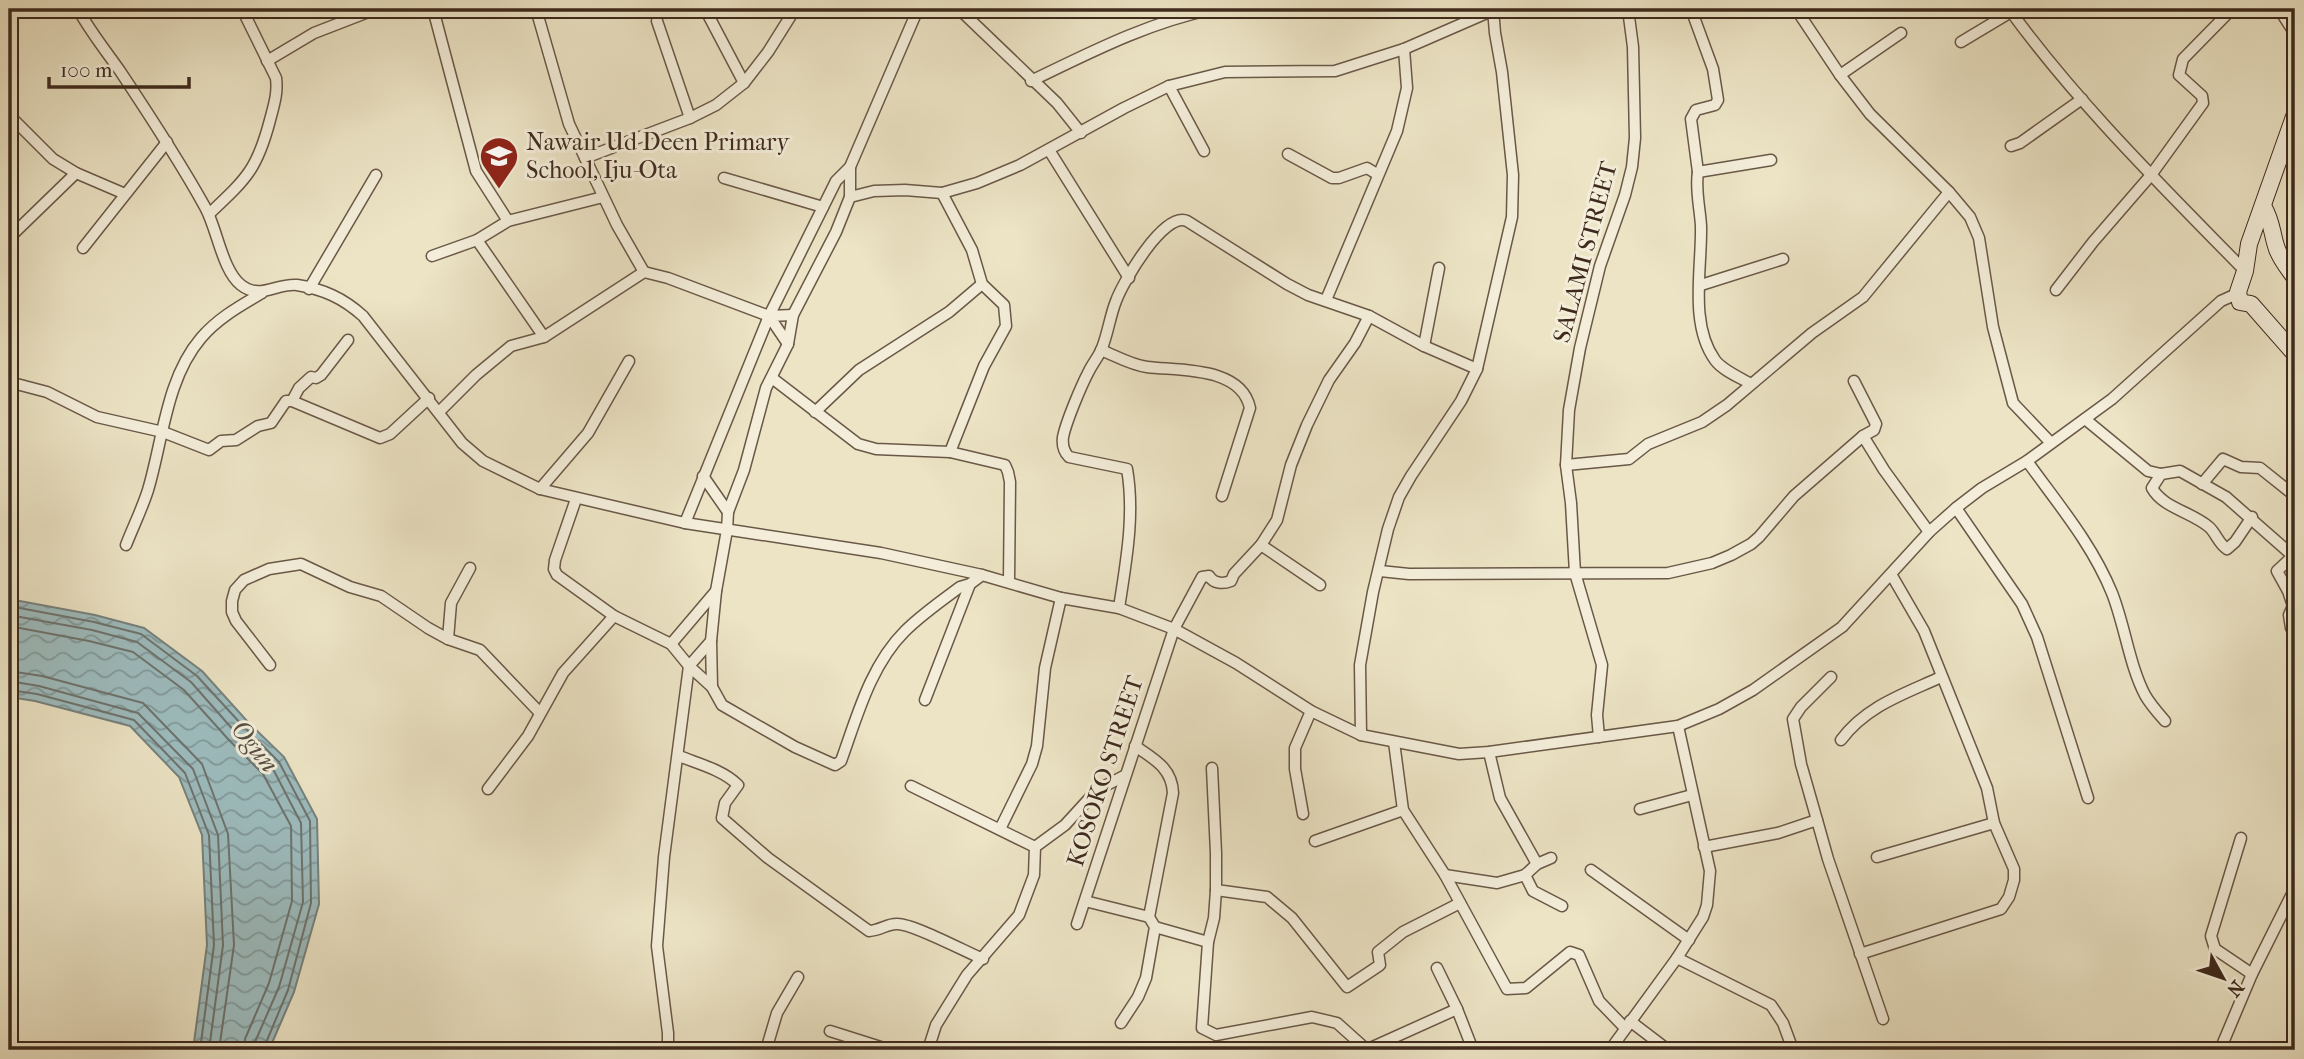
<svg xmlns="http://www.w3.org/2000/svg" width="2304" height="1059" viewBox="0 0 2304 1059" font-family="'IM FELL French Canon',serif">
	<style>
		.water { fill: url(#water-waves); stroke: #77827e; stroke-width: 2 }
		.lines { fill: none; stroke-linecap: round; stroke-linejoin: round }
		.shore { stroke: #6e736e; stroke-width: 2 }
		.street-casing { stroke: #6a5847; stroke-width: 13 }
		.secondary-casing { stroke: #3e2a1d; stroke-width: 18 }
		.street { stroke: #f3edd9; stroke-width: 10 }
		.secondary { stroke: #f3edd9; stroke-width: 16 }
		.labels { text-anchor: middle; stroke-width: 6; stroke-linejoin: round; paint-order: stroke }
		.poi-label { font-size: 24px; fill: #3e2a1d; stroke: #f3edd9; text-anchor: start }
		.street-label { font-size: 24px; fill: #3e2a1d; stroke: #f3edd9 }
		.water-label { font-size: 26px; font-style: italic; fill: #564e45; stroke: #f3edd9 }
	</style>
	<defs>
		<pattern id="water-waves" width="16" height="10" patternUnits="userSpaceOnUse" patternTransform="scale(1.75)"><rect width="16" height="10" fill="#9dbcbe"/><path d="M0 5q4-4 8 0t8 0" fill="none" stroke="#81999a"/></pattern>
	</defs>
	<rect width="100%" height="100%" fill="#ece4c5"/>
	<filter id="stains"><feTurbulence type="fractalNoise" baseFrequency=".00286" numOctaves="4"/><feColorMatrix values="0 0 0 0 .2 0 0 0 0 .09 0 0 0 0 .02 0 0 0 .5 -.17"/></filter>
	<radialGradient id="worn" r=".72"><stop offset=".6" stop-color="#630" stop-opacity="0"/><stop offset="1" stop-color="#630" stop-opacity=".3"/></radialGradient>
	<path class="water" d="M9,599L95,615L144,628L202,671L247,721L284,757L317,819L319,904L294,992L269,1050H193L207,945L202,835L179,777L130,726L35,701L9,697Z"/>
	<g class="lines">
		<g class="shore">
			<path d="M9,606L94,622L141,634L197,676L242,725L279,762L310,821L311,903L288,990L263,1050"/>
			<path d="M9,615L92,630L137,642L191,682L235,732L272,767L301,823L303,902L279,987L255,1042L254,1050"/>
			<path d="M9,626L89,641L133,652L184,690L228,739L263,774L291,826L292,901L269,983L245,1039L244,1050"/>
			<path d="M9,671L42,676L143,703L202,764L228,834L234,945L219,1050"/>
			<path d="M9,681L39,686L138,713L193,769L218,835L223,945L209,1050"/>
			<path d="M9,690L37,694L134,720L185,773L209,835L214,945L200,1050"/>
		</g>
		<g class="street-casing">
			<g id="street">
				<path d="M78,9C89,30 106,51 120,71C150,116 179,160 205,207C217,228 222,270 241,285C260,300 276,283 297,285C323,289 343,298 363,316L462,443L483,461L540,489L685,523L881,553L982,575L1061,598L1119,608L1174,629L1236,663L1311,711L1361,735L1459,754L1489,752L1678,726L1719,709L1753,690L1842,627L1929,532L1956,508L1982,488L2027,461L2112,399L2221,301L2232,296L2240,302"/>
				<path d="M433,9L476,171L508,221"/>
				<path d="M536,9L569,124L617,225L644,272"/>
				<path d="M705,9L744,83"/>
				<path d="M959,9L1057,103L1081,133"/>
				<path d="M1691,9L1713,69L1718,100L1715,105L1696,110L1691,119L1698,172C1695,189 1700,208 1701,226C1702,268 1689,324 1715,360C1722,370 1739,377 1751,384"/>
				<path d="M1796,9L1840,75L1870,114L1949,192L1970,217L1979,238L1993,327L2013,403L2051,443"/>
				<path d="M2009,9C2078,104 2163,187 2245,271"/>
				<path d="M2279,9L2295,34"/>
				<path d="M657,21L690,118"/>
				<path d="M1961,42L2011,12"/>
				<path d="M267,61L314,33L376,9"/>
				<path d="M1840,75L1901,33"/>
				<path d="M1031,81C1091,52 1149,22 1214,9"/>
				<path d="M1169,86L1204,151"/>
				<path d="M9,115L53,159L76,173L125,194"/>
				<path d="M2011,146L2020,143L2082,99"/>
				<path d="M1049,150L1129,278"/>
				<path d="M1288,154L1332,178H1339L1367,168L1377,174"/>
				<path d="M585,158L690,118L716,105L744,83L768,52L795,9"/>
				<path d="M1698,172L1771,160"/>
				<path d="M724,178L823,207"/>
				<path d="M942,193L972,250L982,284L1004,305L1006,326L984,366L950,452"/>
				<path d="M850,197L874,191L905,190L942,193L977,183L1020,165L1124,108L1169,86L1225,72L1335,71L1404,49L1496,9"/>
				<path d="M209,214C246,179 257,170 270,120C274,105 278,93 276,78L242,9"/>
				<path d="M9,238L76,173"/>
				<path d="M477,240L544,337"/>
				<path d="M83,248L167,142"/>
				<path d="M432,256L477,240L508,221L603,197"/>
				<path d="M1701,285L1783,259"/>
				<path d="M309,289L376,175"/>
				<path d="M2056,290L2093,242L2151,175L2203,103L2202,96L2179,75L2183,59L2231,10"/>
				<path d="M1326,300L1397,131L1407,88L1404,49"/>
				<path d="M788,344L769,316L793,315"/>
				<path d="M1424,346L1439,268"/>
				<path d="M1101,350C1116,356 1131,365 1147,367C1179,371 1241,366 1250,408L1222,496"/>
				<path d="M772,378L858,444L876,449L950,452L1005,465L1008,472L1010,482L1009,582"/>
				<path d="M9,382L47,392L97,417L163,432L209,450L221,441L236,440L258,426L271,423L286,401H292L380,438L390,434L429,398"/>
				<path d="M292,401L299,388L311,377L316,378L321,375L348,340"/>
				<path d="M439,412L476,375L511,346L544,337L644,272L668,278L769,316"/>
				<path d="M815,412L859,370L949,312L982,284"/>
				<path d="M2085,419L2148,471L2161,474L2180,471L2226,497L2292,555"/>
				<path d="M1863,436L1884,470L1929,532"/>
				<path d="M2027,461C2058,504 2092,544 2112,593C2125,626 2129,664 2145,695C2150,704 2158,713 2165,721"/>
				<path d="M1566,465L1629,459L1648,444L1702,422L1727,405L1812,333L1863,297L1949,192"/>
				<path d="M2161,474L2152,488C2163,508 2192,512 2209,527C2216,533 2218,543 2227,549L2235,542L2252,517"/>
				<path d="M703,476L728,512"/>
				<path d="M2202,484L2223,459L2241,467L2260,468L2295,496"/>
				<path d="M540,489L588,433L629,361"/>
				<path d="M576,499L555,560L554,569L557,575L614,616L671,644L689,666L712,687L722,705L795,747L835,765L841,761C857,717 870,666 905,631C921,615 941,601 960,587L970,584L982,575"/>
				<path d="M1956,508L2022,604L2037,637L2088,798"/>
				<path d="M685,523L769,316L836,181L850,167L918,9"/>
				<path d="M126,545C133,527 142,509 148,490C163,440 166,379 201,338C218,318 240,306 262,293"/>
				<path d="M1261,545L1320,585"/>
				<path d="M1380,571L1409,574L1668,573L1712,563L1731,555L1751,544L1759,537L1794,496L1863,436L1874,430L1876,424L1854,381"/>
				<path d="M1119,608C1126,562 1135,515 1127,469L1069,457C1064,452 1062,445 1063,437C1066,422 1081,386 1089,371C1093,363 1099,356 1102,348C1108,333 1110,316 1116,301C1123,282 1164,211 1187,221L1287,284L1308,295L1369,316L1424,346L1477,369"/>
				<path d="M2291,628L2289,615L2293,606L2288,591L2277,571L2295,554"/>
				<path d="M448,639L451,603L470,568"/>
				<path d="M671,644L716,591"/>
				<path d="M270,665L236,621L232,612V601L235,590L244,580L269,569L301,564L350,587L381,596L428,628L448,639L480,650L540,713"/>
				<path d="M712,687L711,641L716,591L727,530L728,512L744,470L766,388L788,344L793,315L836,232L850,197V167"/>
				<path d="M925,700L970,584"/>
				<path d="M1361,735L1360,665L1373,592L1388,529L1399,497L1411,476L1461,401L1477,369L1512,217L1513,175L1502,72L1495,33L1493,9"/>
				<path d="M1599,737L1597,715L1602,665L1575,573L1571,503L1566,465L1569,410L1580,348L1600,266L1625,195L1632,167L1635,138L1633,47L1628,9"/>
				<path d="M1841,740C1866,706 1904,694 1941,677"/>
				<path d="M1394,742L1403,810L1445,875L1507,989L1526,988L1570,952L1579,955L1599,1001L1625,1028"/>
				<path d="M1489,752L1500,798L1537,864"/>
				<path d="M679,756C699,764 723,770 738,785L725,803L722,818L768,858L869,931C881,930 887,924 896,924C910,922 966,952 983,959"/>
				<path d="M1212,768L1216,853V890L1267,897L1292,918L1347,987L1380,965L1378,952L1403,932L1460,903"/>
				<path d="M911,786L1035,847"/>
				<path d="M488,789L528,736L563,673L614,616"/>
				<path d="M1640,809L1692,795"/>
				<path d="M1303,814L1295,769V748L1311,711"/>
				<path d="M1817,820L1801,764L1793,719L1801,707L1831,677"/>
				<path d="M1000,829L1032,764L1037,746L1045,668L1061,598"/>
				<path d="M2241,838L2211,936L2215,949L2252,974"/>
				<path d="M1315,841L1403,810"/>
				<path d="M1704,847L1778,833L1817,820L1828,859L1883,1019"/>
				<path d="M1877,857L1994,823"/>
				<path d="M1591,870L1689,940"/>
				<path d="M1445,875L1497,883L1525,875L1537,864L1551,858"/>
				<path d="M1525,875L1533,891L1562,906"/>
				<path d="M1216,890L1214,918L1208,942L1202,1028L1216,1035L1312,1017L1337,1023L1366,1049"/>
				<path d="M1085,901L1149,917"/>
				<path d="M1077,924L1174,629L1202,577L1209,576C1214,584 1223,584 1231,581L1234,574L1261,545L1277,520L1291,465L1307,425L1329,380L1355,343L1369,316"/>
				<path d="M1155,927L1208,942"/>
				<path d="M1860,954L2001,909L2009,897L2014,880V869L1994,823L1987,788L1924,631L1891,574"/>
				<path d="M1677,958L1771,1005L1783,1023L1793,1050"/>
				<path d="M1437,968L1457,1009L1473,1050"/>
				<path d="M1630,1021L1668,1050"/>
				<path d="M1121,1023L1138,997L1146,978L1155,927L1149,917L1173,793C1172,768 1154,759 1135,746"/>
				<path d="M830,1031L890,1050"/>
				<path d="M668,1050V1033L657,946L664,857L689,666L711,641"/>
				<path d="M766,1050L777,1013L798,977"/>
				<path d="M928,1050L936,1025L967,975L1019,915L1034,875L1035,847L1065,825L1097,790L1124,776"/>
				<path d="M1366,1050L1457,1009"/>
				<path d="M1610,1050L1677,958L1703,917L1707,905L1710,871L1678,726"/>
				<path d="M2220,1050L2252,974L2295,888"/>
			</g>
		</g>
		<g class="secondary-casing">
			<g id="secondary">
				<path d="M2295,114L2249,244L2245,271L2238,292L2240,302L2251,304L2295,354"/>
				<path d="M2263,206C2273,223 2271,232 2277,249C2281,260 2288,268 2295,278"/>
			</g>
		</g>
		<use href="#street" class="street"/>
		<use href="#secondary" class="secondary"/>
	</g>
	<defs>
		<g id="school-pin" transform="scale(2.0125)"><path d="M0 17L-7.5 6A9.5 9.5 0 1 1 7.5 6Z" fill="#8f2418" stroke="#f3edd9"/><path d="M0-5L7-2L0 1L-7-2ZM-4 1L0 2.5L4 1V4Q0 6-4 4Z" fill="#fff"/></g>
	</defs>
	<g fill-rule="evenodd">
		<use href="#school-pin" x="499" y="156"/>
	</g>
	<g class="labels">
		<g class="poi-label">
			<text x="526" y="150">Nawair Ud Deen Primary<tspan x="526" dy="28">School, Iju-Ota</tspan></text>
		</g>
		<g class="street-label">
			<text transform="translate(1585 252) rotate(-75)" y="8">SALAMI STREET</text>
			<text transform="translate(1105 771) rotate(-72)" y="8">KOSOKO STREET</text>
		</g>
		<g class="water-label">
			<text transform="translate(255 746) rotate(51)" y="9">Ogun</text>
		</g>
	</g>
	<rect width="2304" height="1059" fill="none" stroke="#ece4c5" stroke-width="35"/>
	<rect x="10" y="10" width="2283" height="1038" fill="none" stroke="#3e2a1d" stroke-width="3.5"/>
	<rect x="18" y="18" width="2269" height="1024" fill="none" stroke="#3e2a1d" stroke-width="2"/>
	<g transform="translate(2223 978) rotate(130)" stroke="#f3edd9" stroke-width="5" paint-order="stroke">
	<path d="M0-5L12 26L0 18L-12 26Z" fill="#3e2a1d"/>
	<text y="-10" font-size="19" font-weight="bold" text-anchor="middle" fill="#3e2a1d">N</text>
	</g>
	<path d="M49 77v10h140v-10" fill="none" stroke="#3e2a1d" stroke-width="3.5"/>
	<text x="60" y="77" font-size="21" fill="#3e2a1d" stroke="#f3edd9" stroke-width="5" paint-order="stroke">100 m</text>
	<rect width="100%" height="100%" filter="url(#stains)"/>
	<rect width="100%" height="100%" fill="url(#worn)"/>
</svg>
